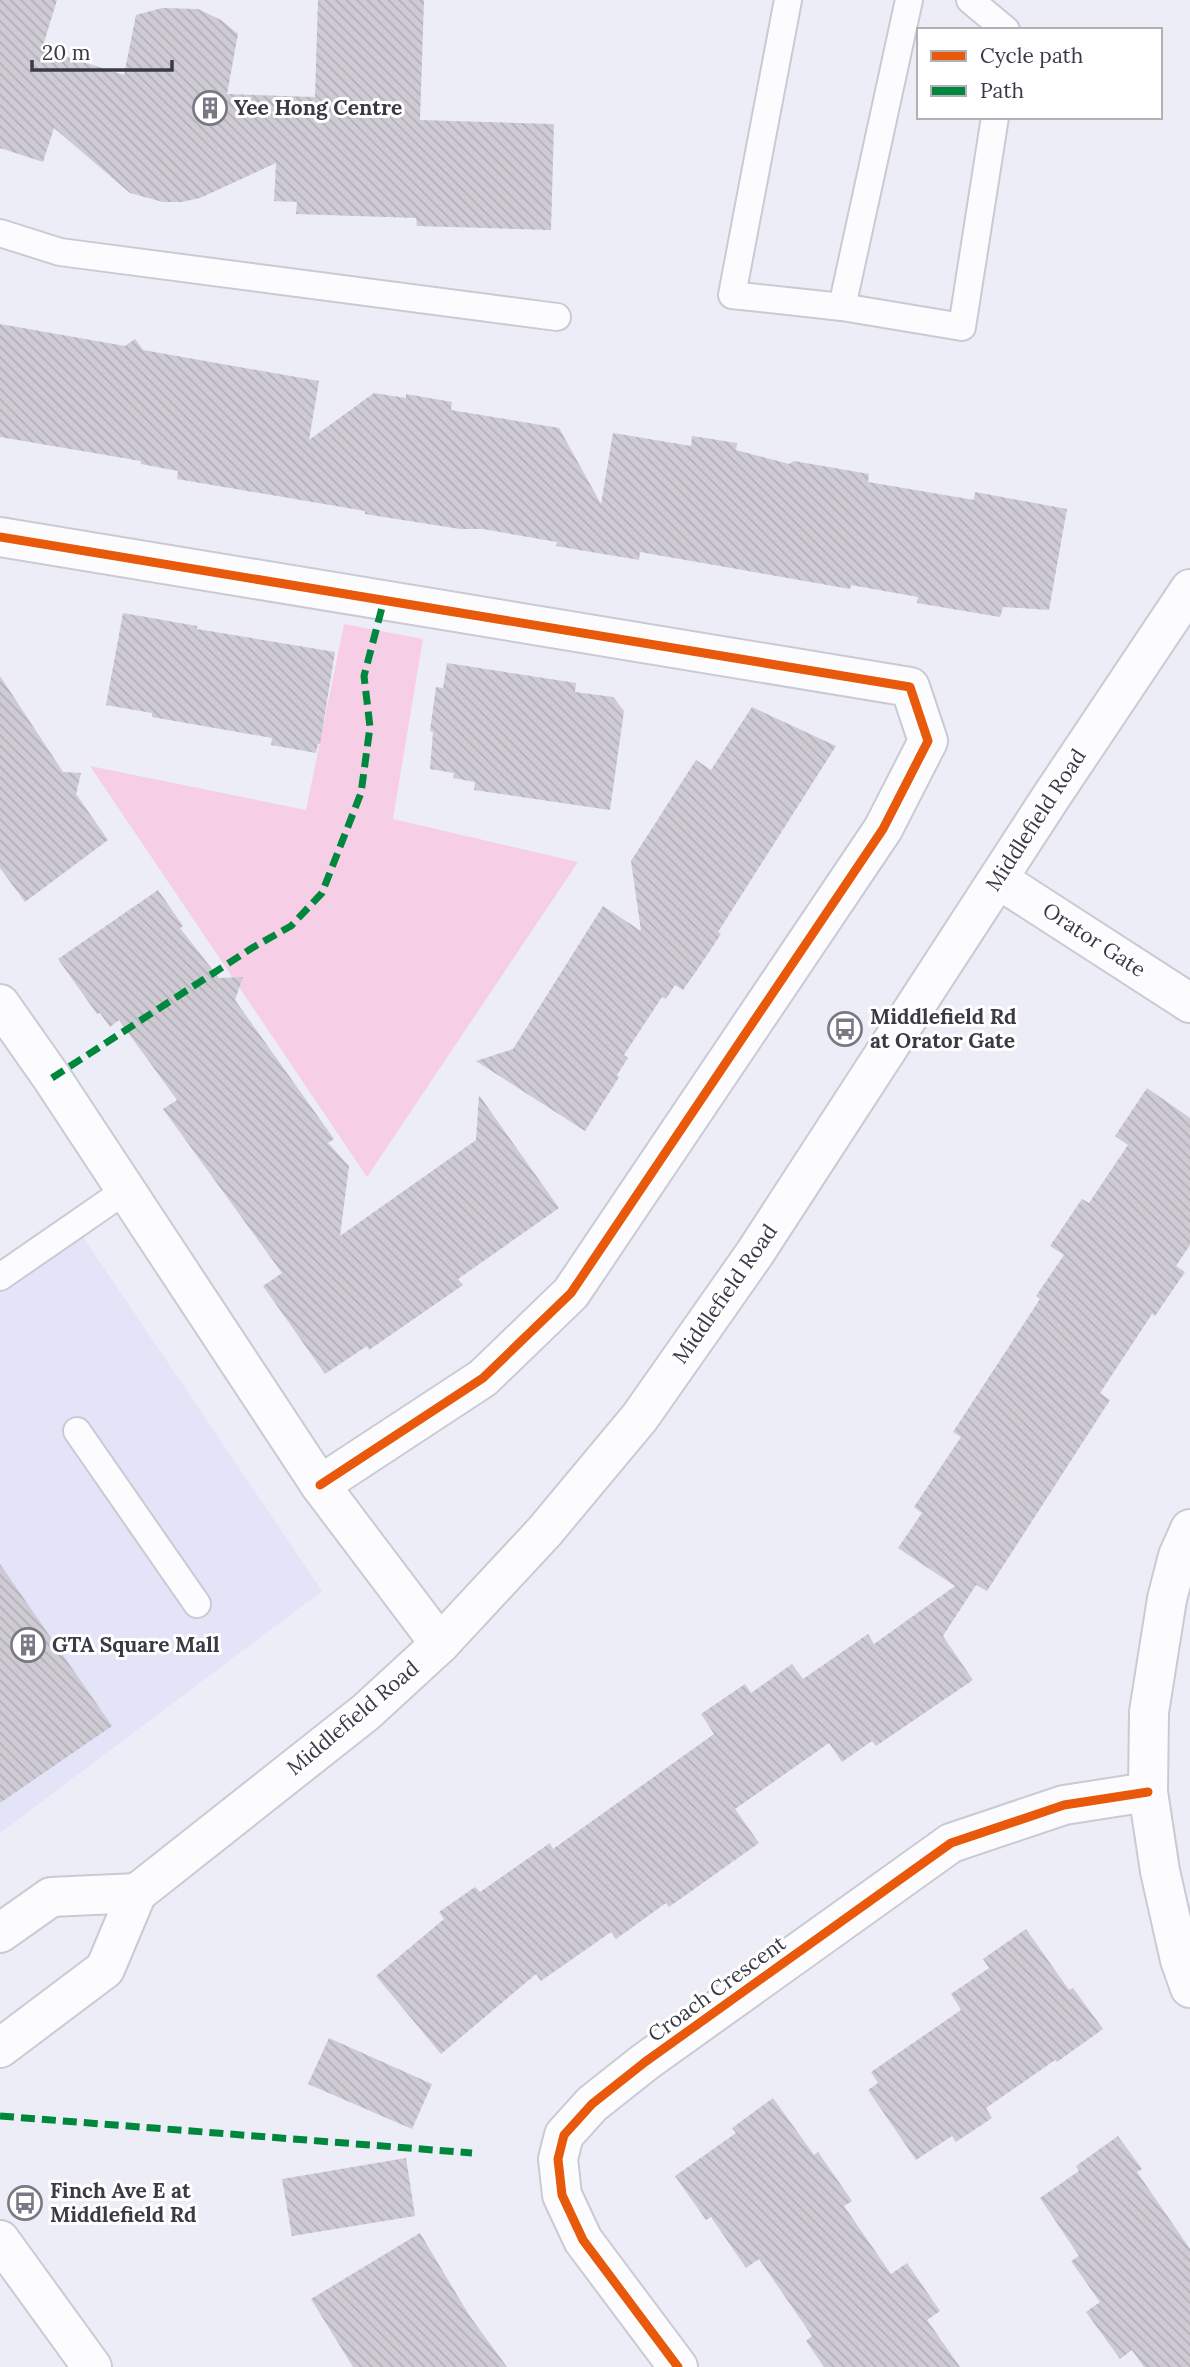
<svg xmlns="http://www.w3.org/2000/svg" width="1190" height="2367" viewBox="0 0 1190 2367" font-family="Lora,serif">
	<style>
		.built { fill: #e3e4f8 }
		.green { fill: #f6cfe6 }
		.building { fill: url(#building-back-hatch) }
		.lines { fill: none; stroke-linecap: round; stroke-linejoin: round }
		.lane-casing { stroke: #c9cad4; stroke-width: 30 }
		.street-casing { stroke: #c9cad4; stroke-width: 42 }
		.secondary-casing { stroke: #c9cad4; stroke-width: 42 }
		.lane { stroke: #fcfcfe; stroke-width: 26 }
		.street { stroke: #fcfcfe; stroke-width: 38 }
		.secondary { stroke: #fcfcfe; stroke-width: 38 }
		.quiet { stroke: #00873e; stroke-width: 7; stroke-dasharray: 14 7; stroke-linecap: butt }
		.cycleway-casing { stroke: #fff; stroke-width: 13 }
		.cycleway { stroke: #e8590c; stroke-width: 9 }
		.labels { text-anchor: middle; stroke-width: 6; stroke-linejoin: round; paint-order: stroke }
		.poi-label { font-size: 21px; font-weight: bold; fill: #3a3a45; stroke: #fff; text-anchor: start }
		.street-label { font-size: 21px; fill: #3a3a45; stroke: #fff }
	</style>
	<defs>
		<pattern id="building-back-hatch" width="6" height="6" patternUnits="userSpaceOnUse" patternTransform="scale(1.75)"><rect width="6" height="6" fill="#cecbd4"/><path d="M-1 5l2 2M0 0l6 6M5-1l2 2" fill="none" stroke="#b2afb7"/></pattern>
	</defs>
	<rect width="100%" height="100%" fill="#ecedf7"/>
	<path class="built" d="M83,1237L322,1591L0,1833V1292Z"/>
	<path class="green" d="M344,624L423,639L393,819L578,862L367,1177L90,766L306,810Z"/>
	<g class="building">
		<path d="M0,0H57L42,49L124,75L136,15L162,8L198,9L221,20L238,34L227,94L315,97L318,0H424L420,120L554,124L551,230L417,226L416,218L296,214L297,202L274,201L276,163L200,198L182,202H163L130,193L54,128L43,162L0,148Z"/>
		<path d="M0,324L125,346L135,339L143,350L319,381L309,440L374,393L406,398V394L452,402L451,410L559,428L601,504L613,433L691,446L692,436L737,443L736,450L789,464L794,461L869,474L868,482L974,500L975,492L1067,509L1049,610L1003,607L1000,617L917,603L918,597L851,585L850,589L640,552L639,560L556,546L557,542L483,529H460L365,514V511L177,479L178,471L141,464V461L0,437Z"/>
		<path d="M123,613L197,626V629L335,652L320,744H318L316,753L271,745L272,738L152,717V713L106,705Z"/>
		<path d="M447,663L576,683L575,692L613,697L624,711L610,810L474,790L475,782L453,778L454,773L430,769L433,732L430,731L436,687L443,688Z"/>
		<path d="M0,676L63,772L81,773L76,794L108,840L25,902L0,868Z"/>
		<path d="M752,707L836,746L718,932L721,934L697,970L683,990L675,985L666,999L662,997L624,1055L628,1058L617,1075L619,1077L585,1131L476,1061L513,1049L603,906L641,931L631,861L696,760L711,770Z"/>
		<path d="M158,890L183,926L180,928L219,978L243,977L235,1000L334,1139L328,1143L349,1166L340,1236L476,1140L479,1095L559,1208L458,1279L463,1285L369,1350L367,1346L325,1374L263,1286L282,1273L163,1109L177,1100L119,1020L110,1027L100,1013L97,1014L58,959Z"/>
		<path d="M1147,1088L1190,1118V1245L1176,1266L1185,1272L1155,1316L1152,1314L1100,1393L1110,1400L987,1591L976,1585L943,1636L973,1680L876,1746L872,1741L842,1762L829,1743L735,1809L759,1843L669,1907L666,1903L616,1939L611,1932L541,1981L536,1974L441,2054L376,1976L444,1919L439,1912L475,1887L480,1892L550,1843L553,1849L714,1734L701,1714L745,1684L751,1693L792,1664L803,1679L868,1634L874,1644L955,1586L898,1548L922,1513L914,1507L961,1437L953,1432L1040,1299L1036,1296L1064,1255L1050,1246L1082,1199L1089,1203L1128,1145L1115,1136Z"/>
		<path d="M0,1564L112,1726L0,1803Z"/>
		<path d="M1026,1929L1069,1990L1073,1988L1103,2029L1057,2062L1055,2060L986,2108L992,2118L956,2142L952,2136L916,2160L868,2090L878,2083L871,2072L961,2010L951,1994L989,1968L983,1959Z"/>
		<path d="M329,2038L432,2084L412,2129L308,2084Z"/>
		<path d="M773,2098L814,2155L818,2152L852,2201L844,2206L891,2274L907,2263L940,2311L927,2320L960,2367H824L806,2341L812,2336L759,2259L746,2268L711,2217L706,2220L675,2176L736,2133L732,2128Z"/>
		<path d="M1118,2136L1142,2169L1137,2172L1190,2249V2367H1144L1132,2350L1120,2359L1086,2312L1100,2302L1071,2261L1079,2256L1040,2198L1079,2171L1076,2166Z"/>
		<path d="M406,2158L415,2216L292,2236L282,2179Z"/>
		<path d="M420,2233L469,2315L507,2367H353L311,2299Z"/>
	</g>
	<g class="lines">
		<g class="lane-casing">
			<g id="lane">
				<path d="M788,0L732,295L842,307L962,327L995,117"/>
				<path d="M970,0L1006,30"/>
				<path d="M0,233L60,252L557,317"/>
				<path d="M842,307L909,0"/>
				<path d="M0,1277L126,1190"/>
				<path d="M77,1431L197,1604"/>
			</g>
		</g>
		<g class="street-casing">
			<g id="street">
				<path d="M0,537L910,687L928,741L883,829L571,1293L483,1378L320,1485"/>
				<path d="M0,1004L52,1078L320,1485L440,1644"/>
				<path d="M678,2367L583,2240L562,2195L558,2159L564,2135L592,2104L645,2062L951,1843L1064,1805L1148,1792"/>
			</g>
		</g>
		<g class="secondary-casing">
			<g id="secondary">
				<path d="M998,879L1190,1003"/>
				<path d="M1190,1529L1178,1556L1167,1599L1149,1712L1148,1792L1160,1871L1180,1960L1190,1988"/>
				<path d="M0,1933L51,1897L137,1893"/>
				<path d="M0,2048L105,1969L137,1893L366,1712L440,1644L545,1531L640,1417L755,1253L1051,797L1190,589"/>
				<path d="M0,2240L92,2367"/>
			</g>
		</g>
		<use href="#lane" class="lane"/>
		<use href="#street" class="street"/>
		<use href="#secondary" class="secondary"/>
		<g class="quiet">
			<path d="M52,1078L252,948L291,926L322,893L361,793L370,727L364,676L384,600"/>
			<path d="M0,2116L472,2153"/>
		</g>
		<g class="cycleway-casing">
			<g id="cycleway">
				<path d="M0,537L910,687L928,741L883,829L571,1293L483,1378L320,1485"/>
				<path d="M678,2367L583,2240L562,2195L558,2159L564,2135L592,2104L645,2062L951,1843L1064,1805L1148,1792"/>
			</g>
		</g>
		<use href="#cycleway" class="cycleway"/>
	</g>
	<defs>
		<g id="building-ring" transform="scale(1.75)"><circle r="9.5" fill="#fff" stroke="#787983" stroke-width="1.5"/><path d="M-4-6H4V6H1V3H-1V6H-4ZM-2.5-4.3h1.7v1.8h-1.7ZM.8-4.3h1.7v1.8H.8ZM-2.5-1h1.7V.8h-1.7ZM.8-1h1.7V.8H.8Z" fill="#787983"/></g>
		<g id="bus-ring" transform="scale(1.75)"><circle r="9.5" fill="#fff" stroke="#787983" stroke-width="1.5"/><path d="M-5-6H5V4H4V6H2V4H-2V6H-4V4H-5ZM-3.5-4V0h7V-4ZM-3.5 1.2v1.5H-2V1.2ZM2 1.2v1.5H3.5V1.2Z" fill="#787983"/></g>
	</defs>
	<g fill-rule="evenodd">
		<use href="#building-ring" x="210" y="108"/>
		<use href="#bus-ring" x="845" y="1029"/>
		<use href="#building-ring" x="28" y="1645"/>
		<use href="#bus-ring" x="25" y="2203"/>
	</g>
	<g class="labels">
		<g class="poi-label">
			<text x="234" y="115">Yee Hong Centre</text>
			<text x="870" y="1024">Middlefield Rd<tspan x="870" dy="24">at Orator Gate</tspan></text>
			<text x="52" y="1652">GTA Square Mall</text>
			<text x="50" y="2198">Finch Ave E at<tspan x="50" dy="24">Middlefield Rd</tspan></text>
		</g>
		<g class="street-label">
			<text transform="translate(1036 820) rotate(-57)" y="7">Middlefield Road</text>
			<text transform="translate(1094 940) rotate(33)" y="7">Orator Gate</text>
			<text transform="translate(725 1294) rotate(-55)" y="7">Middlefield Road</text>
			<text transform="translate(353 1718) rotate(-40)" y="7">Middlefield Road</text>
			<text transform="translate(717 1989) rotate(-36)" y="7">Croach Crescent</text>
		</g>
	</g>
	<rect x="917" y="28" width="245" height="91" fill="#ffffff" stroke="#b0b0b5" stroke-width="2"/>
	<rect x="931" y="51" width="35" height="10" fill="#e8590c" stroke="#b0b0b5" stroke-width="2"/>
	<text x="980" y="63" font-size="21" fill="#3a3a45">Cycle path</text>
	<rect x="931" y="86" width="35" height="10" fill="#00873e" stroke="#b0b0b5" stroke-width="2"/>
	<text x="980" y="98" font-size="21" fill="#3a3a45">Path</text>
	<path d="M32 60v10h140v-10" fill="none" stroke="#3a3a45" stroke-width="3.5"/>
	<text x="42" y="60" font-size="21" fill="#3a3a45" stroke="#ffffff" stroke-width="5" paint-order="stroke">20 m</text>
</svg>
